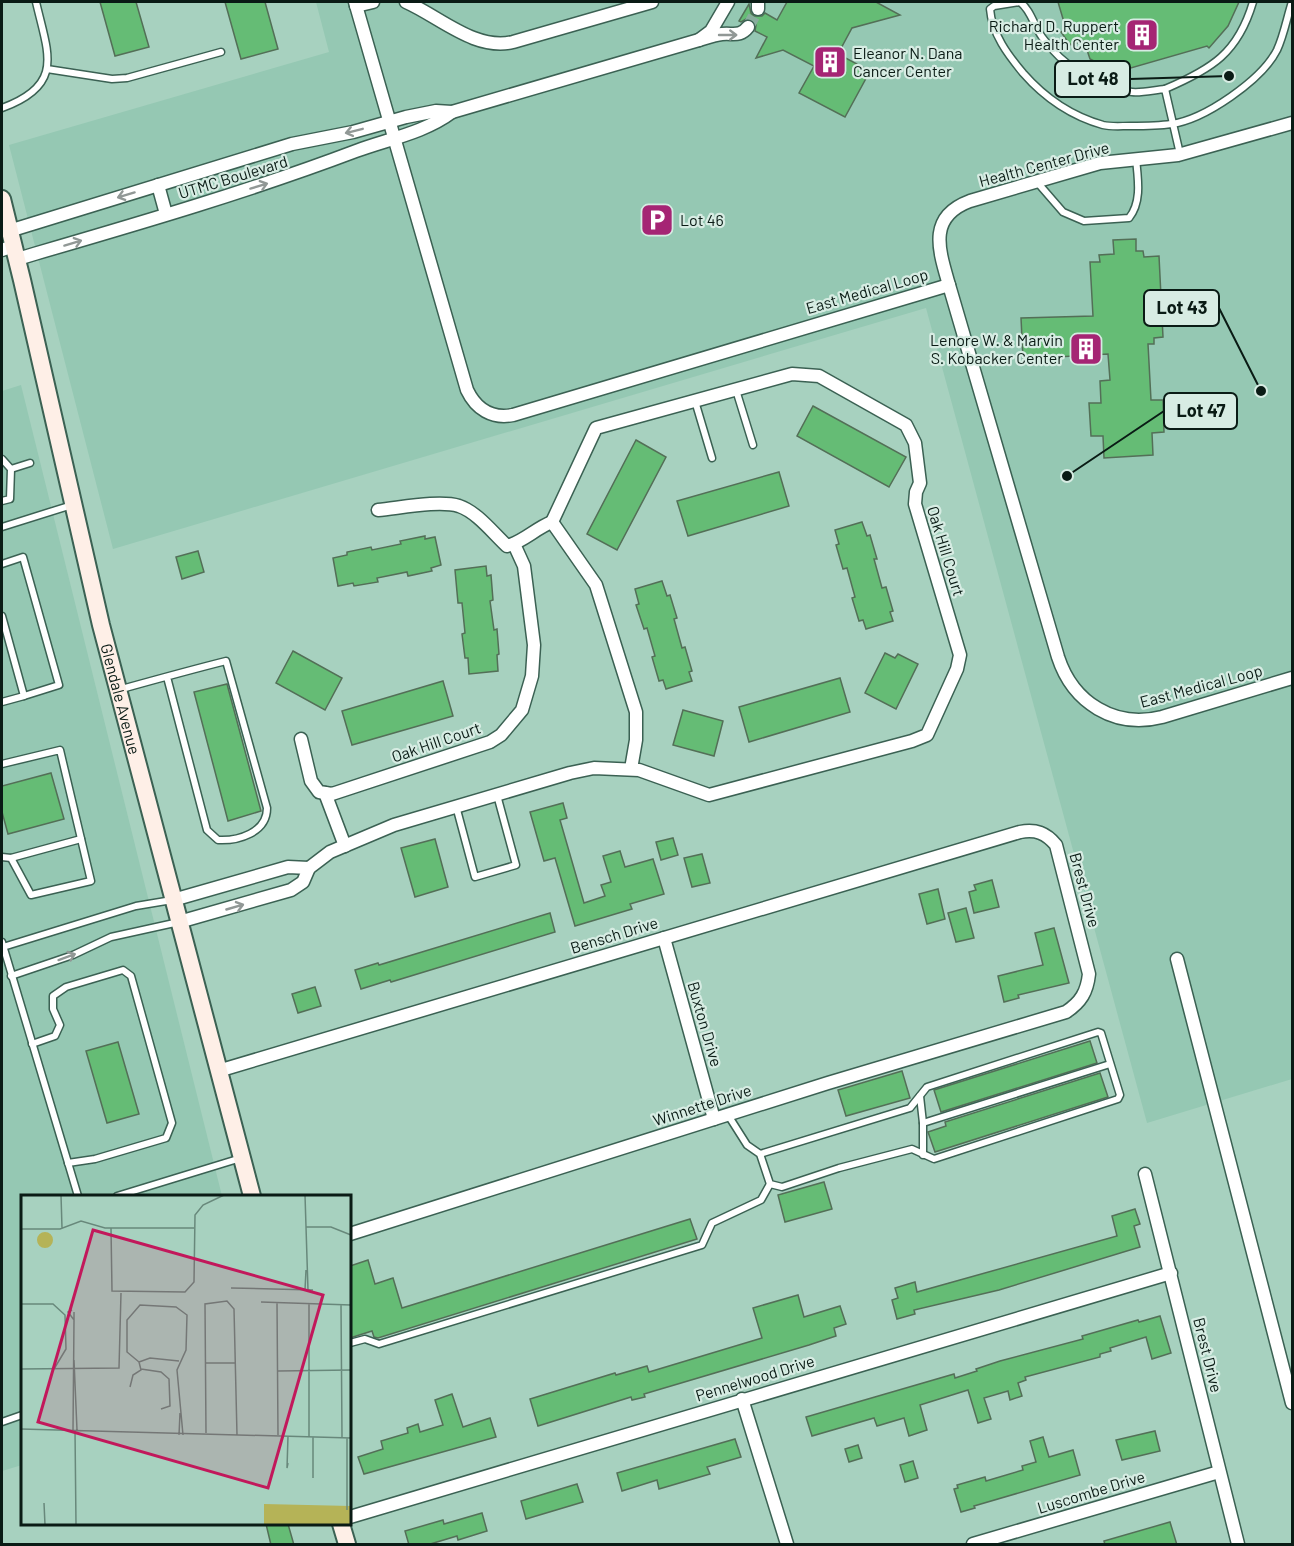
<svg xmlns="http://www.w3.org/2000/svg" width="1294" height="1546" viewBox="0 0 1294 1546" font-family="Barlow,sans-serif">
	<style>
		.built { fill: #95c8b3 }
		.building { fill: #65bc75; stroke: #536f57; stroke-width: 1.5 }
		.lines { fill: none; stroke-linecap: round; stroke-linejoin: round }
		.minor-tunnel { stroke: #88ad9d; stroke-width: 12; stroke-dasharray: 12 6; stroke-linecap: butt }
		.service-casing { stroke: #3b6153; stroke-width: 9 }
		.minor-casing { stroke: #3b6153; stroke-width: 15 }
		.secondary-casing { stroke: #3b6153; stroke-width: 20 }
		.service { stroke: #fff; stroke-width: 6 }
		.minor { stroke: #fff; stroke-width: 12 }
		.secondary { stroke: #feefe7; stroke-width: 16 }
		.oneway { stroke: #919896 }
		.labels { text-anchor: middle; stroke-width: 4.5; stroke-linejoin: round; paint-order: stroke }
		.poi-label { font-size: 16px; fill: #0a1b15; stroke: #d7ece3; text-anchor: end }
		.street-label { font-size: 16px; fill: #0a1b15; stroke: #d7ece3 }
		.inset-road { fill: none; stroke: #68887b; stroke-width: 1.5 }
		.view { fill: #c2185b; fill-opacity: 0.15; stroke: #c2185b; stroke-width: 3 }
		.inset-edge { fill: none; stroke: #0a1b15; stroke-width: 3 }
		.leader { fill: none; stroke: #0a1b15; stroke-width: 2 }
		.callout-dot { fill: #0a1b15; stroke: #d7ece3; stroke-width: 2 }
		.callout { fill: #d7ece3; stroke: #0a1b15; stroke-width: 2 }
		.callout-label { font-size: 18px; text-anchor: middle; font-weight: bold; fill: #0a1b15 }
	</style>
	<rect width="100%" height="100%" fill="#a7d1bf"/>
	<g class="built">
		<path d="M316,2H1292V1079L1147,1123L926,308L113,549L9,145L329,52Z"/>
		<path d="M21,385L222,1196H22V1465L2,1471V391Z"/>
	</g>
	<g class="building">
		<path d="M100,2H136L149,47L115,56Z"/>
		<path d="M225,2H265L278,49L241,59Z"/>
		<path d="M787,2H876L900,15L852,28L838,54L870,71L845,117L799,93L814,66L783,50L756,58L767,37L755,31L756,25L753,21L746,19L741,22L739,21L749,4L751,13L754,16H762L765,13L777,20Z"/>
		<path d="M1058,2H1239L1228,26L1209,48L1207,46L1127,69V73L1104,66L1090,59L1084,41L1071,45L1068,42L1061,32L1066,29Z"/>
		<path d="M1136,239V251H1143L1144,257L1159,256L1163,337L1154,338V344H1148L1151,400H1163L1164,432L1152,433L1153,455L1104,458L1103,436H1091L1089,403H1101L1100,381L1110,380L1108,354L1023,359L1021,318L1093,316L1090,262H1100L1099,255L1114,254L1113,240Z"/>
		<path d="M813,406L906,457L889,487L797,436Z"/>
		<path d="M636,440L666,457L617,550L587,534Z"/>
		<path d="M779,472L789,506L688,536L677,501Z"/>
		<path d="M862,522L867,536L870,535L877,559H874L882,588L886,587L893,611L890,612L893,621L866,629L863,620L859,621L852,598L855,597L847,568L843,569L836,545L839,544L835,530Z"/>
		<path d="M425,536V539L435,537L441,565L431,568L432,571L408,576L407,572L377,578L378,582L354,586L353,583L338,586L333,558L347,555V552L371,547L372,550L401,544L400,541Z"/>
		<path d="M198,551L204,572L182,579L176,557Z"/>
		<path d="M486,566L487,576L491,575L493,600L490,601L494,630L497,629L499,654L497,655L498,671L469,674L468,658H465L462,634L465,633L462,603H458L455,570Z"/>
		<path d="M662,581L667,596L670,595L677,618L674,619L682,648L685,647L692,671L689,672L692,681L666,689L663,680L659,681L652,657L655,656L647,628L644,629L636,605L639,604L635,589Z"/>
		<path d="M293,651L342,678L325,710L276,683Z"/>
		<path d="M885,653L895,658L898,654L918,664L896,709L865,693Z"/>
		<path d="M840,678L850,712L749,742L739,707Z"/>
		<path d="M443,681L453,716L352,745L342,711Z"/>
		<path d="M227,684L261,811L228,821L194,692Z"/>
		<path d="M683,710L723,721L714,756L673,745Z"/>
		<path d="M51,773L64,819L8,834L2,812V786Z"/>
		<path d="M563,803L567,818L560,820L584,903L605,896L601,885L611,882L603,856L620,851L625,867L653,859L664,894L630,904L632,909L575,926L555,858L544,861L530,812Z"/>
		<path d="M673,838L678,855L661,860L656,842Z"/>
		<path d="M435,839L448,887L415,897L401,848Z"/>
		<path d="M702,854L710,883L692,887L684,858Z"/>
		<path d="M992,880L999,907L974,913L969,892L976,890L974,885Z"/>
		<path d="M938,889L945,919L927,924L919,894Z"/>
		<path d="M966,908L974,938L956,942L948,913Z"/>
		<path d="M550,913L555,932L391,982L390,980L361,989L355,970L378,963L379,965Z"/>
		<path d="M1054,928L1069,983L1018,995L1019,998L1004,1002L998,976L1043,965L1035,933Z"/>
		<path d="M315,987L321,1006L298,1013L292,994Z"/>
		<path d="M1090,1041L1097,1063L941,1112L934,1090Z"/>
		<path d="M118,1042L139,1114L107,1123L86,1051Z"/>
		<path d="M902,1071L910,1098L846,1116L838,1090Z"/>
		<path d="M1100,1073L1108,1097L935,1152L928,1132L946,1126L945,1122Z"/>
		<path d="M824,1182L832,1209L785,1222L778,1195Z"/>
		<path d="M1135,1209L1140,1224L1134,1226L1140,1247L999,1290L914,1310L915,1314L897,1319L892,1300L898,1298L895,1288L915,1282L917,1292L1117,1236L1112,1216Z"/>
		<path d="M690,1219L697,1239L378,1338L374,1337L372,1331L350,1338V1266L368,1260L375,1284L393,1278L402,1308Z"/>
		<path d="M798,1295L804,1317L840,1306L846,1324L834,1328L836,1336L809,1345L644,1394L645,1397L632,1400L631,1397L538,1426L530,1399L615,1373L616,1375L647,1366L649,1372L762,1338L753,1308Z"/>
		<path d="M1160,1316L1171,1353L1152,1359L1146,1337L1110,1348L1111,1351L1100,1354V1357L1025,1377L1026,1380L1018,1383L1022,1396L1010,1400L1008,1391L984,1398L991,1419L978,1423L968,1390L920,1405L927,1430L909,1436L904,1418L877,1426L874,1418L812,1436L806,1417L954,1374L955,1378L977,1371L976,1369L1000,1361L1083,1339L1082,1336L1138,1320L1139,1322Z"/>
		<path d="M452,1394L463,1427L490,1418L496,1437L364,1474L358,1457L383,1449L381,1441L408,1433L407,1428L418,1424L420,1432L443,1425L435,1400Z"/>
		<path d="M1155,1431L1160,1451L1122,1460L1116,1440Z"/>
		<path d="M1043,1437L1049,1457L1073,1450L1080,1475L974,1506L975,1508L961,1512L954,1489L958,1488L957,1485L985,1477L986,1481L1023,1470L1022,1466L1036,1462L1030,1441Z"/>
		<path d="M735,1439L741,1457L707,1467L710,1474L659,1489L657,1480L622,1491L617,1473Z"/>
		<path d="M858,1445L862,1458L849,1462L845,1449Z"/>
		<path d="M913,1461L918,1478L905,1482L900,1465Z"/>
		<path d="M577,1484L583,1502L526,1519L521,1501Z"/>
		<path d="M482,1513L487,1531L458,1540L457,1536L427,1545H409L405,1531L443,1520L444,1524Z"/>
		<path d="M1170,1522L1177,1545H1105L1104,1541Z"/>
		<path d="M266,1524H288L294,1545H271Z"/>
	</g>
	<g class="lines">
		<path class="minor-tunnel" d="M748,27L758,9"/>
		<g class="service-casing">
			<g id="service">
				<path d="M47,69L112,79L127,78L221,52"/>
				<path d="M1165,89C1212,69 1238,53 1253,2"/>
				<path d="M2,108C65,85 48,54 36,2"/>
				<path d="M1180,154L1165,89C1154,90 1142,93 1132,92C1097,89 1062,65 1042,37C1034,26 1031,10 1020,2L994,6L990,9C992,34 1008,55 1023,73C1044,97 1071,116 1103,125C1111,127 1121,126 1130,126C1143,126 1158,126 1171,124C1204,120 1262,80 1277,50C1284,35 1287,17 1292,2"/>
				<path d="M1037,182L1063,212L1084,221L1129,218C1142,202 1138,179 1136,159"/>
				<path d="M736,390L753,445"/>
				<path d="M695,401L712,458"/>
				<path d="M2,459L11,469L10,499L2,501"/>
				<path d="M11,469L30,463"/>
				<path d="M2,527L72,505"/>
				<path d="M2,564L23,557L59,685L24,696L2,616"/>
				<path d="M118,690C154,680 190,670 226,661L267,808C267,833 238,841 218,840L207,830L167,677"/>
				<path d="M2,702L24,696"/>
				<path d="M2,764L60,750L91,881L31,895L11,858L2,857"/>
				<path d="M456,806L475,877L516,865L497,795"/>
				<path d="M11,858L81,839"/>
				<path d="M2,942L78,1196"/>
				<path d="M3,947L136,906L172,900"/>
				<path d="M11,976L73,955L111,937L179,922"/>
				<path d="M32,1044L55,1036L60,1025L53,1009V996L66,987L123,970L131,976L172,1123L166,1138L95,1159L68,1163"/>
				<path d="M920,1096L923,1123V1155"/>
				<path d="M728,1115L747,1145L760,1154L910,1108L927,1087L1098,1032L1101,1033L1120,1095L1118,1099L934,1159L912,1149L839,1168L782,1187L770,1184L760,1154"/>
				<path d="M923,1123L1110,1064"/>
				<path d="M117,1196L241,1158"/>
				<path d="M350,1343L365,1339L379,1344L702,1245L712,1223L761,1200L770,1184"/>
				<path d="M2,1422L22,1415"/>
			</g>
		</g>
		<g class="minor-casing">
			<g id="minor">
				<path d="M355,2L467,390C476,409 492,419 513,415L949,285"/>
				<path d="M406,2C440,17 475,51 513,42L652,2"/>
				<path d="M728,2L711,31L699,40C706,38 714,35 722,34C734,33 740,37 748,27"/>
				<path d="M356,6L373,2"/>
				<path d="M758,9V2"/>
				<path d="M1292,123L1178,155L1100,163L970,201C927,217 939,250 949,285L1058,657C1073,703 1115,729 1162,717L1292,678"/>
				<path d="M158,185L166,214"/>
				<path d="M9,231L292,144L353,132L406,117L436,111L452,112L699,40"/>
				<path d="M2,250L13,246"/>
				<path d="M17,259C130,226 245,193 356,151C388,139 424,133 452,112"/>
				<path d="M378,510C400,508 439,500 459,506C477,512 493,533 507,546C523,542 536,528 552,522L596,585L636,712V740L631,769"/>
				<path d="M301,739L311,781L319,792L332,794L490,742L501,735L522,710L532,676L534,645L524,566L514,544"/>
				<path d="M325,793L345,846"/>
				<path d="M173,900L288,867L309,868"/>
				<path d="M179,922L291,890L303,882L309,868L330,852L394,825L570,773L594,768L639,770L709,795L912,741L927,735L957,669L960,655L915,504L916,492L920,483L915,443L906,425L819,376L792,374L596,428L552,522"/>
				<path d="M664,938L714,1119"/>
				<path d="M1177,959L1292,1403"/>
				<path d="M218,1071L1020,832C1036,829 1046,833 1056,845L1089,974C1087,992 1081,1002 1066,1012L828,1083L350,1234"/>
				<path d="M1145,1174L1238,1544"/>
				<path d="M742,1399L787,1544"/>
				<path d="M350,1517L1171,1273"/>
				<path d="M973,1544L1219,1472"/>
			</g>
		</g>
		<g class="secondary-casing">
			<g id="secondary">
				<path id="s1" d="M2,199L22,280L101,625L252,1196"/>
				<path d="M341,1524L347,1544"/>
			</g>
		</g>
		<use href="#service" class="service"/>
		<use href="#minor" class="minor"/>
		<use href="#secondary" class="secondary"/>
	</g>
	<defs><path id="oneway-shaft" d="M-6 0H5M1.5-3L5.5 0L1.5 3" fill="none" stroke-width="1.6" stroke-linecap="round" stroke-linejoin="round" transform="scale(1.5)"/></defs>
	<g class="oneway">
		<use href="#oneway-shaft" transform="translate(728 35)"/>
		<use href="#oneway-shaft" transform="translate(354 131) rotate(166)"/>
		<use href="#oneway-shaft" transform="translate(259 186) rotate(-17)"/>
		<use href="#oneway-shaft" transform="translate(126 195) rotate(163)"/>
		<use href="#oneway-shaft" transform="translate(73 243) rotate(-17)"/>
		<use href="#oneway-shaft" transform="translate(235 907) rotate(-16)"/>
		<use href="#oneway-shaft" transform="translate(67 957) rotate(-20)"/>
	</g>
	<defs>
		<g id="building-square" transform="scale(1.725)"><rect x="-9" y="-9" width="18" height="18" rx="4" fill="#a52574" stroke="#d7ece3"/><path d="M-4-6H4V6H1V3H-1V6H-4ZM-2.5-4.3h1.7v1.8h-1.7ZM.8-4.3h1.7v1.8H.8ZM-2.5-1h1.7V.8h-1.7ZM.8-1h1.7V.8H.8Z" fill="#fff"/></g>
		<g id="parking-square" transform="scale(1.725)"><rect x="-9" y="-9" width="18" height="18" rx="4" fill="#a52574" stroke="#d7ece3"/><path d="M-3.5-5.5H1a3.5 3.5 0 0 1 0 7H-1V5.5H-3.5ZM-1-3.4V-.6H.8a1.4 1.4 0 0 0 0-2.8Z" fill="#fff"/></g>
	</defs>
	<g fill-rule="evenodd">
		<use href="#building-square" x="1142" y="35"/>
		<use href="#building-square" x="830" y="62"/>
		<use href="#parking-square" x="657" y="220"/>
		<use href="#building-square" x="1086" y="349"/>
	</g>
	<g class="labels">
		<g class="poi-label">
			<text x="1119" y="32">Richard D. Ruppert<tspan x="1119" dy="18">Health Center</tspan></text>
			<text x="853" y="59" text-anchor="start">Eleanor N. Dana<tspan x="853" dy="18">Cancer Center</tspan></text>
			<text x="680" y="226" text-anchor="start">Lot 46</text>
			<text x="1063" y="346">Lenore W. &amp; Marvin<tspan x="1063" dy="18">S. Kobacker Center</tspan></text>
		</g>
		<g class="street-label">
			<text transform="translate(1044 164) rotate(-15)" y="6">Health Center Drive</text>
			<text transform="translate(233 177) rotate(-17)" y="6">UTMC Boulevard</text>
			<text transform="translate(867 291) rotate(-16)" y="6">East Medical Loop</text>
			<text transform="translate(946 551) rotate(73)" y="6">Oak Hill Court</text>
			<text transform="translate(1201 686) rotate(-15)" y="6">East Medical Loop</text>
			<text dy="6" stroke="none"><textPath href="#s1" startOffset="514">Glendale Avenue</textPath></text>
			<text transform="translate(436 742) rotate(-19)" y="6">Oak Hill Court</text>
			<text transform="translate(1085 890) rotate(75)" y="6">Brest Drive</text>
			<text transform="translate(614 935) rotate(-17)" y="6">Bensch Drive</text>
			<text transform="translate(705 1024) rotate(74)" y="6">Buxton Drive</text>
			<text transform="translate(702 1105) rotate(-18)" y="6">Winnette Drive</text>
			<text transform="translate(1208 1355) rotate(76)" y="6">Brest Drive</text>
			<text transform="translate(755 1378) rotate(-17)" y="6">Pennelwood Drive</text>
			<text transform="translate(1091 1492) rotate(-17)" y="6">Luscombe Drive</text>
		</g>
	</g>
	<g transform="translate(21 1195)">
		<rect width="330" height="330" fill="#a7d1bf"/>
		<path d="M16 45a8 8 0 1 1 16 0a8 8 0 1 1-16 0ZM243,309L330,311V330H243Z" fill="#b5b357"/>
		<path class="inset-road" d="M40,0L41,33M284,0L287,95M285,32H310L330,40M90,33L91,96L164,97L173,87L174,20L182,10L203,0M0,34H39L60,26L84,33H173M210,93L292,95M284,95L285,75M240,107L330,110M256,107L257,240M288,108V242M0,109H32L44,120L45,154L33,174M320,109L321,242M51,115L47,117L53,125V117M53,165L56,235M118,167L106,157V125L119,110L155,112L166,120L165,155L156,175L162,240M185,168H214M0,174L98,173L100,98M120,174L140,177L148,184L149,211L140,214M257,176L330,175M109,192L112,180L120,175L118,167L129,163L158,166M0,234L330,243M52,235L53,125M54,235L55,330M185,238L184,109L206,106L213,114L216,240M158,240L159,218M326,243V315M267,268L266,273L267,241M292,283V242M23,308L24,330"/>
		<path class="view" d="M72,35L302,100L247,293L17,227Z"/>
		<rect width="330" height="330" class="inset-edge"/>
	</g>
	<path class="leader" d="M1229 76L1130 79M1261 391L1219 308M1067 476L1164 411"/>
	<g class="callout-dot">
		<circle cx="1229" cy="76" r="6"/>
		<circle cx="1261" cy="391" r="6"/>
		<circle cx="1067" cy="476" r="6"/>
	</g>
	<g class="callout">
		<rect x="1055" y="61" width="75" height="36" rx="6"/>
		<rect x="1144" y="290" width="75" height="36" rx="6"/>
		<rect x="1164" y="393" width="73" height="36" rx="6"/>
	</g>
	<g class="callout-label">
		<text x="1093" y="85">Lot 48</text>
		<text x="1182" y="314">Lot 43</text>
		<text x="1201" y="417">Lot 47</text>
	</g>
	<rect width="1294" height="1546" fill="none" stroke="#0a1b15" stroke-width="6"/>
</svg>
